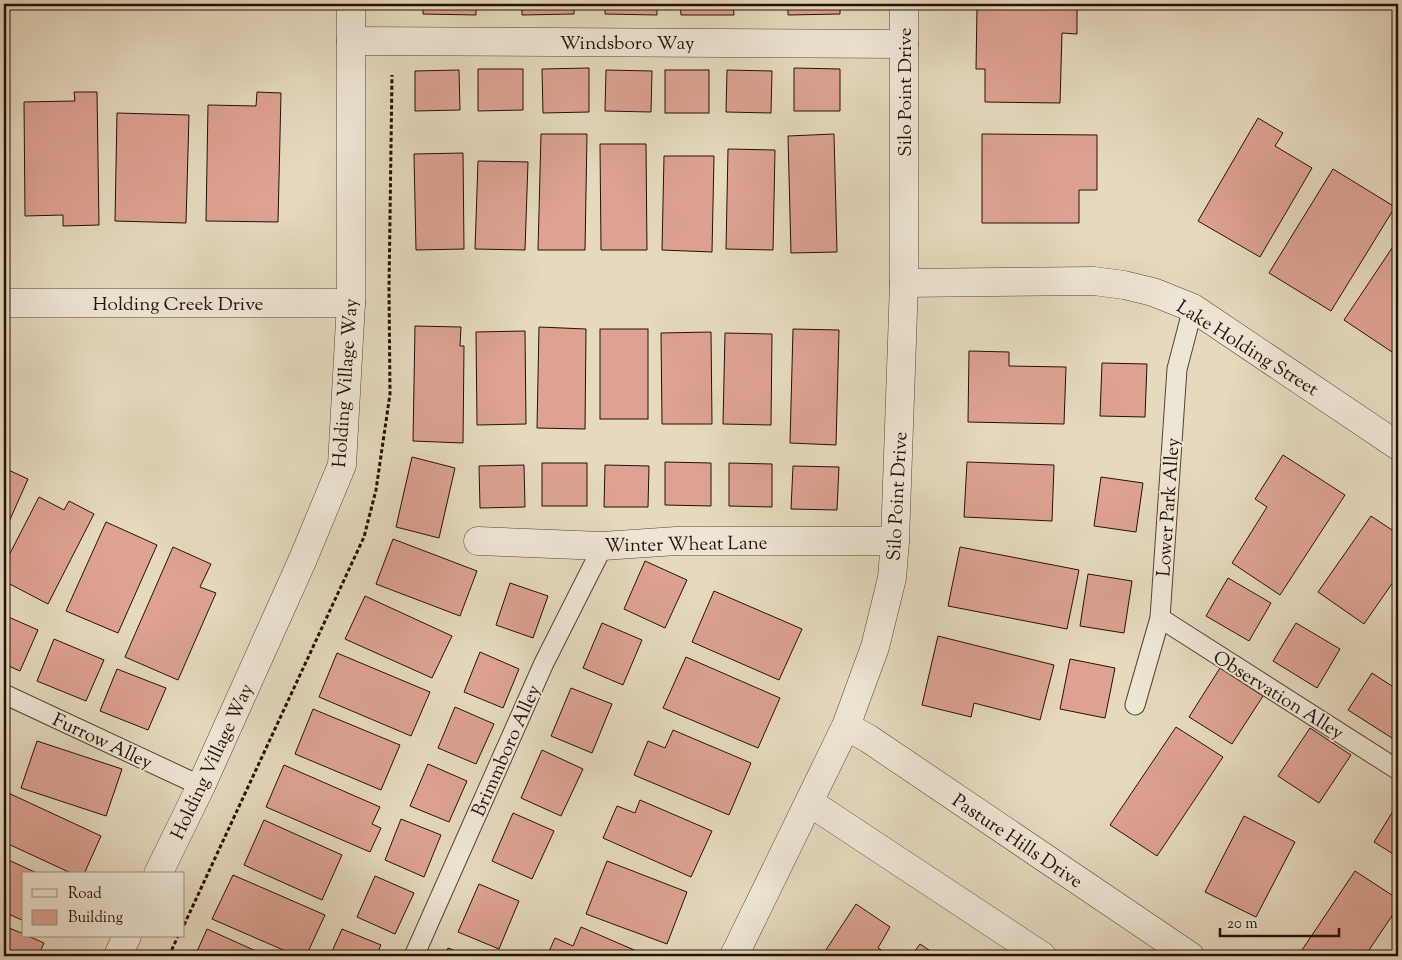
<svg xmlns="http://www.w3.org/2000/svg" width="1402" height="960" viewBox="0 0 1402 960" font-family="'Sorts Mill Goudy',serif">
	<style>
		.building { fill: #dda292; stroke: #261007 }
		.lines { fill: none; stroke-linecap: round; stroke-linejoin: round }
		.lane-casing { stroke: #564235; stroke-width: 21 }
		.street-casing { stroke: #564235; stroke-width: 29 }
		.path { stroke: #261007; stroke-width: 3; stroke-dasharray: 4 2.5; stroke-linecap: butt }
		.lane { stroke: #eee6d5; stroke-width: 19 }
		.street { stroke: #eee6d5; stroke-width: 28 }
		.labels { text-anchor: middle; stroke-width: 4; stroke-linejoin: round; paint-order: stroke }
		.street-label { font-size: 19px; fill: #261007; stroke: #eee6d5 }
	</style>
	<rect width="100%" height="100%" fill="#e5d9be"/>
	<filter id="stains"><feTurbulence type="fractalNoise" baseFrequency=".004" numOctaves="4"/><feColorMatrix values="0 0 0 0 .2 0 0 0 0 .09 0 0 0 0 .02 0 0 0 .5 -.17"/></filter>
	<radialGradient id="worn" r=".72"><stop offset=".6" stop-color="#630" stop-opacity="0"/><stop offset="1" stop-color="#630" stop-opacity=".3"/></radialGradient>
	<g class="building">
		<path d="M423,4H476V15L423,14Z"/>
		<path d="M522,4H574V14L522,15Z"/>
		<path d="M605,4H657V15L605,14Z"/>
		<path d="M680,4H733L734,15H681Z"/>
		<path d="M788,4H840V14L788,15Z"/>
		<path d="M977,7L1077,9V34L1062,33L1060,103L985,102V69H976Z"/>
		<path d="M589,68V112L543,113L542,69Z"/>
		<path d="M794,68L840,69V111H794Z"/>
		<path d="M478,69H523V110L478,111Z"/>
		<path d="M459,70L460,110L415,111V71Z"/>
		<path d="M606,70L652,71L651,112L605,111Z"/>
		<rect x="665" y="70" width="44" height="43"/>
		<path d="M727,70L772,71L771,113L726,112Z"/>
		<path d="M74,92H97L99,225L63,226V215L25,216L24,102L75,101Z"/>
		<path d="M257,92L281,93L278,222L206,221L208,105L256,106Z"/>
		<path d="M4,105H8L5,222H4Z"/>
		<path d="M117,113L189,115L186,223L115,221Z"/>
		<path d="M1258,118L1283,133L1275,146L1312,168L1260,257L1198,221Z"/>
		<path d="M541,134H587L585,250H538Z"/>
		<path d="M834,134L837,252L791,253L788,136Z"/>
		<path d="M982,134L1097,135V190H1079V223H982Z"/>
		<path d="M600,144H646L647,250H601Z"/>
		<path d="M728,149L775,150L773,250L726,249Z"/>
		<path d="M463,153L464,249L416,250L414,154Z"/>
		<path d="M664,156H714L712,252L662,250Z"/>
		<path d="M478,161L528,162L525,250L475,249Z"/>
		<path d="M1333,169L1395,207L1331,311L1269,273Z"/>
		<path d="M1398,239V356L1344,320Z"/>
		<path d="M415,326L461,327L460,346H464L463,443L413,441Z"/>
		<path d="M539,327L586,329L585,429L537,428Z"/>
		<rect x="600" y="329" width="48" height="90"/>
		<path d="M793,329L839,330L836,445L790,443Z"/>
		<path d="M525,331L526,424L477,425L476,332Z"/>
		<path d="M711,332L712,424H662L661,333Z"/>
		<path d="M725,333L772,334L771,425L723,424Z"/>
		<path d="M969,351L1009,352V366L1066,367L1064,424L968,422Z"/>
		<path d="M1102,363L1147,364L1145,417L1100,416Z"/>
		<path d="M1283,455L1345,495L1280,595L1232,563L1267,507L1255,499Z"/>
		<path d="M412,457L455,468L439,538L396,527Z"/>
		<path d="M665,462L711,463V506L665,505Z"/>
		<path d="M967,462L1054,465L1052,521L964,517Z"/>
		<rect x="542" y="463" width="45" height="43"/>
		<path d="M729,463L772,464V507L729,506Z"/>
		<path d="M524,465L525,507L480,508L479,466Z"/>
		<path d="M605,465L649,466L648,507H604Z"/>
		<path d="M793,466L839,467L837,510L791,509Z"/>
		<path d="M4,468L28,479L4,533Z"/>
		<path d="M1101,477L1143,483L1136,532L1094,526Z"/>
		<path d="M39,497L64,510L69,501L94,514L48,604L4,581V565Z"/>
		<path d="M1371,516L1398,534V575L1364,624L1318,592Z"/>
		<path d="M106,522L157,545L118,633L66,611Z"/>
		<path d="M393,539L477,571L460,616L376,584Z"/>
		<path d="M173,547L211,564L200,587L216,593L178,680L125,657Z"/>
		<path d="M960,547L1079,570L1067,629L948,606Z"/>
		<path d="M645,561L687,580L665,628L624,609Z"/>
		<path d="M1088,574L1132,581L1124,633L1080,626Z"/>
		<path d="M1228,578L1271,603L1249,641L1206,616Z"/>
		<path d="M510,583L548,596L533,638L496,625Z"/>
		<path d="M714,591L802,629L779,680L692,642Z"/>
		<path d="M365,596L452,636L432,678L345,639Z"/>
		<path d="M4,615L38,630L20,671L4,664Z"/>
		<path d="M602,623L642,640L623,685L583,668Z"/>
		<path d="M1296,623L1340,649L1317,688L1273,661Z"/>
		<path d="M938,636L1054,665L1040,720L974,703L971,717L922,705Z"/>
		<path d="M54,639L104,660L86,701L37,681Z"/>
		<path d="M480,652L519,669L503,708L464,692Z"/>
		<path d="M337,653L430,692L411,736L319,697Z"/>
		<path d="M686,657L780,698L758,748L663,708Z"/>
		<path d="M1070,659L1115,668L1105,718L1060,709Z"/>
		<path d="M1220,668L1263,696L1232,744L1189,717Z"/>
		<path d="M117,669L166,688L148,730L100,711Z"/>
		<path d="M1372,673L1398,690V729L1392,738L1348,710Z"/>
		<path d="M571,688L612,704L592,753L551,736Z"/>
		<path d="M455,707L494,724L476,764L438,748Z"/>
		<path d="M313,709L400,745L381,790L295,754Z"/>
		<path d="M1176,727L1223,757L1157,856L1110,825Z"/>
		<path d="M1310,728L1351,755L1319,803L1278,776Z"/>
		<path d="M673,730L751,763L729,815L634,775L648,741L665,748Z"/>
		<path d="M37,741L122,769L106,816L21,788Z"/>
		<path d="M542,750L583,769L561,816L521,798Z"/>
		<path d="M428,764L467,781L449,822L410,806Z"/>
		<path d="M284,765L380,807L372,824L381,828L370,852L266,807Z"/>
		<path d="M4,791L101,836L84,874H73L4,842Z"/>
		<path d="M640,800L712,831L691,877L603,838L617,806L635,813Z"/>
		<path d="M1398,803V857L1374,842Z"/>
		<path d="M513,813L554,831L532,879L492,861Z"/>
		<path d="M1244,816L1295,842L1256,917L1205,892Z"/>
		<path d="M401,819L441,835L424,877L385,860Z"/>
		<path d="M264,820L342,855L322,900L244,865Z"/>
		<path d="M4,858L39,874H24V921L4,912Z"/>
		<path d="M607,861L687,892L667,944L586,914Z"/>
		<path d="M1355,871L1398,899V907L1365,956H1311L1302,950Z"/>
		<path d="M233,875L325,915L306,956H297L212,919Z"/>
		<path d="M375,876L414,893L395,934L357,917Z"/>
		<path d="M479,884L519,901L499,949L458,932Z"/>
		<path d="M856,904L890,927L878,948L891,956H822Z"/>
		<path d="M4,926L24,934V936H28L44,943L38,956H4Z"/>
		<path d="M581,927L648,956H547L555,938L573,946Z"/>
		<path d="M207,929L267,956H195Z"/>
		<path d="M342,929L381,945L376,956H330Z"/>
		<path d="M920,944L938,956H911Z"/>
		<path d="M448,948L468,956H445Z"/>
	</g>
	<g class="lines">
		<g class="lane-casing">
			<g id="lane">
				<path d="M1160,618L1398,770"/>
				<path d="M4,694L201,786"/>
				<path d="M1135,705L1160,618L1177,369L1193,308"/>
				<path d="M414,956L544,663L603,546"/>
			</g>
		</g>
		<g class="street-casing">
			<g id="street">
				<path d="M351,41L904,44"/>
				<path d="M904,283L1094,281L1124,285L1153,292L1193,308L1398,446"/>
				<path d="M4,303H351"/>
				<path d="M478,541L603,546L676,541H895"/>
				<path d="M846,726L869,739L1190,956"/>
				<path d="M809,802L1042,956"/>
				<path d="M158,874L201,786L303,559L342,465L351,303V4"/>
				<path d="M118,956L127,936"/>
				<path d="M734,956L846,726L875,647L892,578L895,541L904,283V4"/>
			</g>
		</g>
		<g class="path">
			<path d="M184,925L364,537L376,490L390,394L389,289L392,75"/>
			<path d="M169,956L178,936"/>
		</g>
		<use href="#lane" class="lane"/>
		<use href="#street" class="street"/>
	</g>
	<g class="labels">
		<g class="street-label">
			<text x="627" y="49">Windsboro Way</text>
			<text transform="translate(904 92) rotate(-90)" y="7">Silo Point Drive</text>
			<text x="178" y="310">Holding Creek Drive</text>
			<text transform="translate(1248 347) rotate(32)" y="7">Lake Holding Street</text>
			<text transform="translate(344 383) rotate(-86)" y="7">Holding Village Way</text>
			<text transform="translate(896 496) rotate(-87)" y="7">Silo Point Drive</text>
			<text transform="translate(1167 507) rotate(-86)" y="7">Lower Park Alley</text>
			<text transform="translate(686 543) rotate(-1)" y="7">Winter Wheat Lane</text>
			<text transform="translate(1279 694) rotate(32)" y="7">Observation Alley</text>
			<text transform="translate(103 740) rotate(25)" y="7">Furrow Alley</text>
			<text transform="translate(505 750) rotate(-66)" y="7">Brimmboro Alley</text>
			<text transform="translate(211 761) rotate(-65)" y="7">Holding Village Way</text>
			<text transform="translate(1018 840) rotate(34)" y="7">Pasture Hills Drive</text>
		</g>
	</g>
	<rect width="1402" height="960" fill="none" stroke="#e5d9be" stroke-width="20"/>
	<rect x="5" y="5" width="1392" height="950" fill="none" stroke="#261007" stroke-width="2.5"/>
	<rect x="10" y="10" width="1382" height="940" fill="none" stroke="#261007"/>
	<rect x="22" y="872" width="162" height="65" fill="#eee6d5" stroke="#9e9083"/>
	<rect x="32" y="889" width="25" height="8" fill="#eee6d5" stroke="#9e9083"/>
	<text x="68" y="898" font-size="15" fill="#261007">Road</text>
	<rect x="32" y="910" width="25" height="15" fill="#dda292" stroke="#9e9083"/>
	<text x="68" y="922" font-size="15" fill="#261007">Building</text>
	<path d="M1220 928v8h119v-8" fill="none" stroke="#261007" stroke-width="2.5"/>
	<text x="1227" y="928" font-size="15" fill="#261007" stroke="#eee6d5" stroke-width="4" paint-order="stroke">20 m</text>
	<rect width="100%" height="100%" filter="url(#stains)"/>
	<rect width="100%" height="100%" fill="url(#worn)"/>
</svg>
